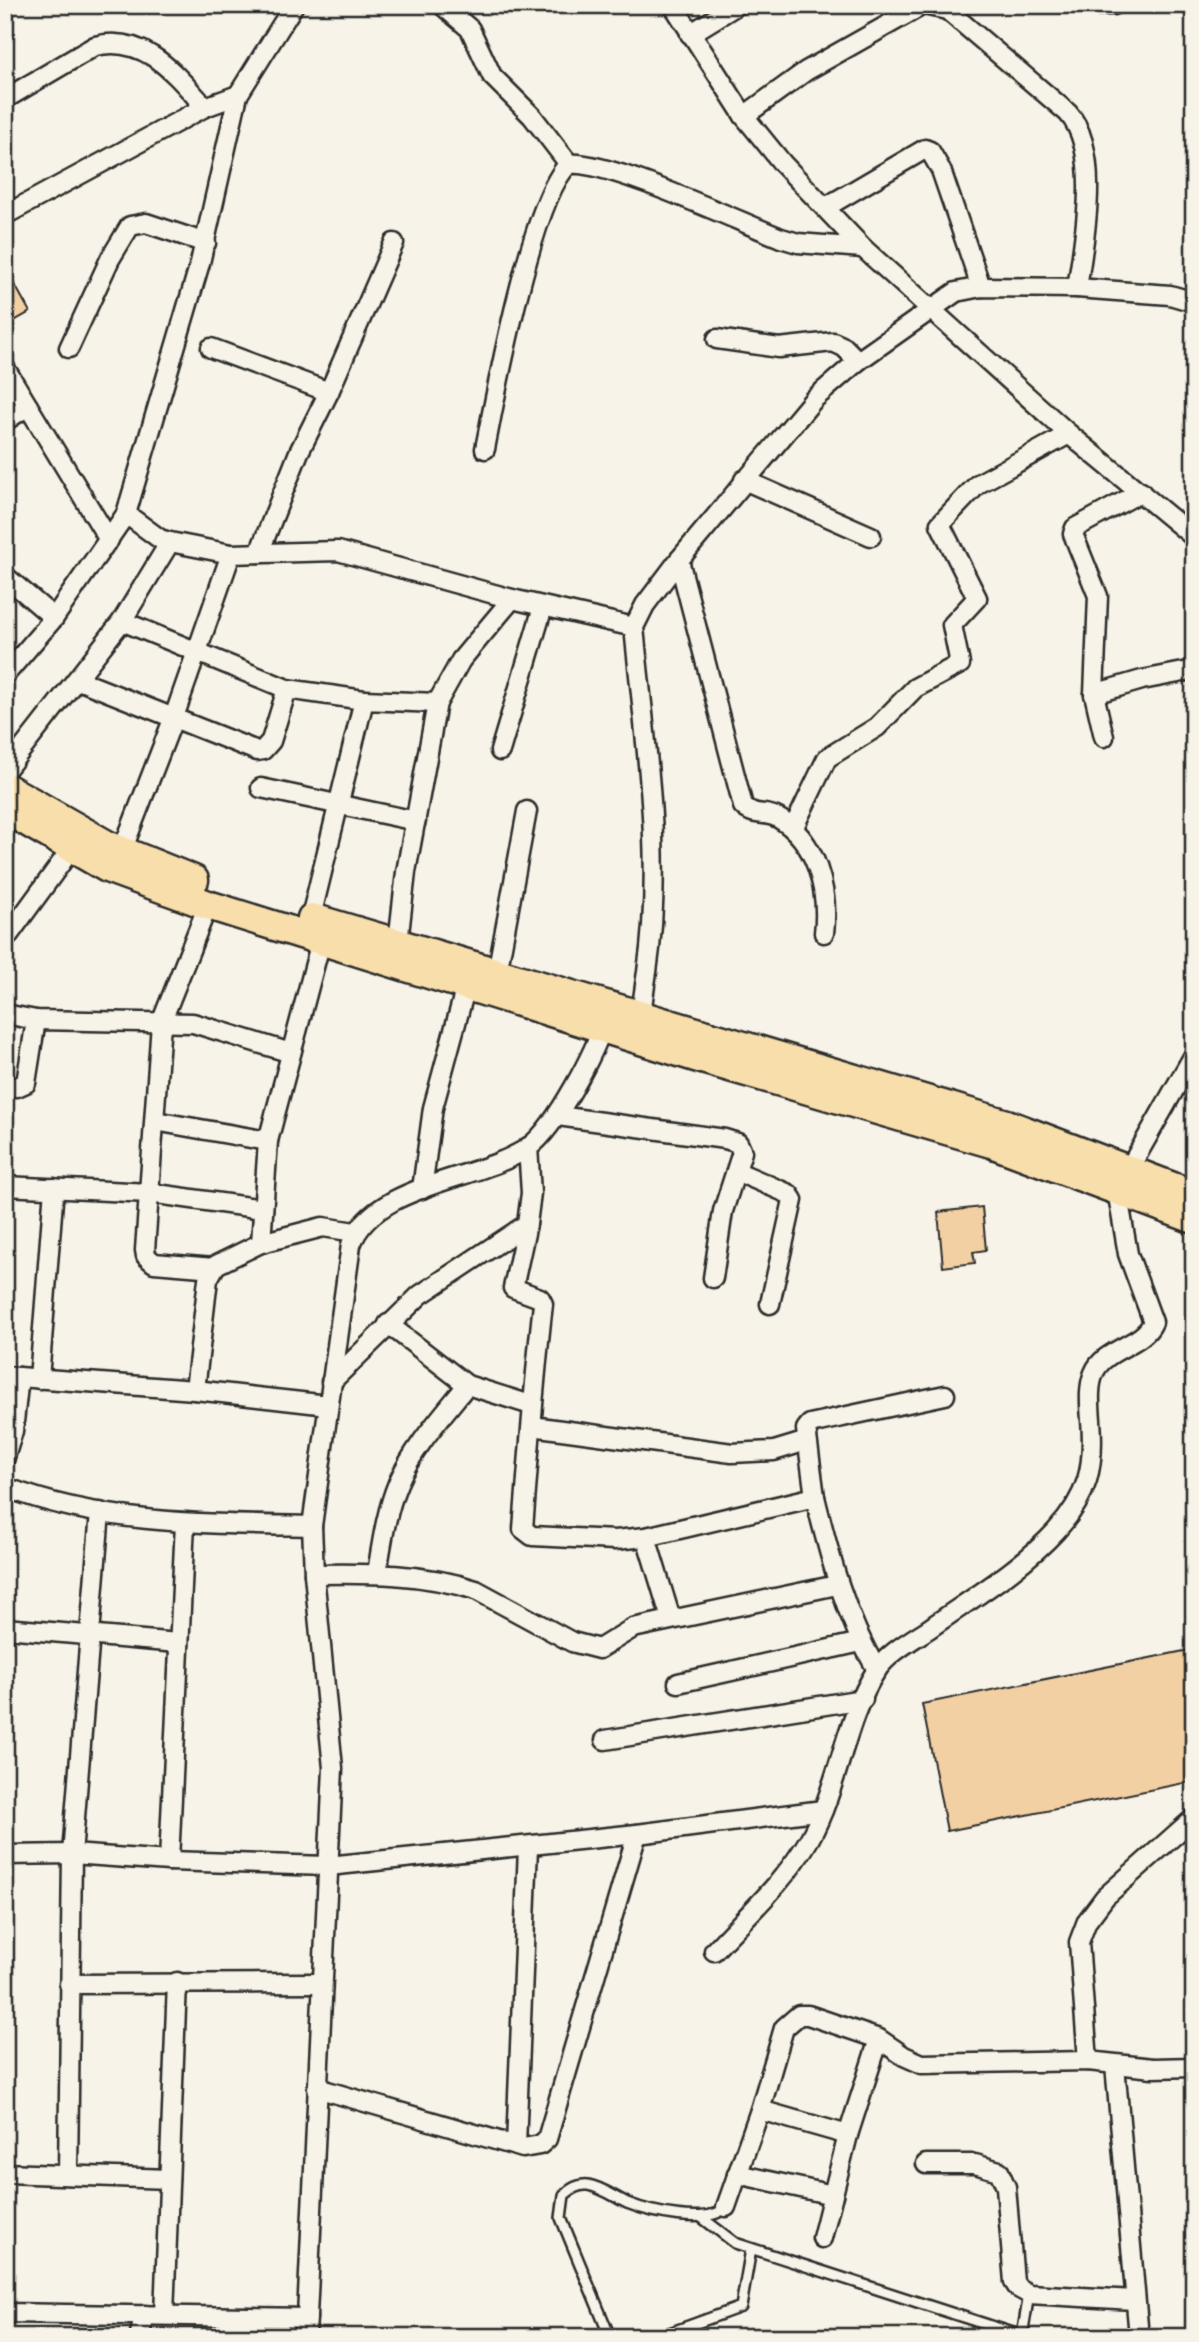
<svg xmlns="http://www.w3.org/2000/svg" width="1199" height="2342" viewBox="0 0 1199 2342" font-family="Dekko,sans-serif">
	<style>
		.building { fill: #f2d0a3; stroke: #2b2b2b; stroke-width: 2 }
		.lines { fill: none; stroke-linecap: round; stroke-linejoin: round }
		.lane-casing { stroke: #2b2b2b; stroke-width: 14 }
		.street-casing { stroke: #2b2b2b; stroke-width: 23 }
		.primary-casing { stroke: #2b2b2b; stroke-width: 33 }
		.lane { stroke: #f7f3e8; stroke-width: 9 }
		.street { stroke: #f7f3e8; stroke-width: 18 }
		.primary { stroke: #f8deab; stroke-width: 28 }
	</style>
	<rect width="100%" height="100%" fill="#f7f3e8"/>
	<filter id="ink" filterUnits="userSpaceOnUse"><feTurbulence type="fractalNoise" baseFrequency=".0143" numOctaves="2"/><feDisplacementMap in="SourceGraphic" scale="14" xChannelSelector="R" yChannelSelector="G"/><feConvolveMatrix kernelMatrix="1 2 1 2 8 2 1 2 1" color-interpolation-filters="sRGB"/></filter>
	<g filter="url(#ink)">
		<g class="building">
			<path d="M5,267L30,312L5,326Z"/>
			<path d="M982,1207L986,1250L973,1252L975,1263L943,1267L938,1212Z"/>
			<path d="M1194,1649V1781L947,1831L922,1704Z"/>
		</g>
		<g class="lines">
			<g class="lane-casing">
				<g id="lane">
					<path d="M701,2217L735,2243L1022,2336L1029,2294"/>
					<path d="M610,2337L561,2218L564,2195C571,2189 578,2184 588,2185C601,2187 615,2197 627,2203C650,2212 708,2226 726,2207"/>
					<path d="M658,2337L741,2307L751,2249"/>
				</g>
			</g>
			<g class="street-casing">
				<g id="street">
					<path d="M442,5L470,29L492,76L532,116L569,164"/>
					<path d="M673,5L744,116L783,164L863,248L1069,434L1194,537"/>
					<path d="M1085,5H1113"/>
					<path d="M690,34L737,5"/>
					<path d="M5,99L95,46C145,34 175,74 205,107"/>
					<path d="M744,116L806,71L923,5L947,10L1068,113C1102,151 1084,241 1077,288"/>
					<path d="M826,207L925,149L930,151L941,170L981,287"/>
					<path d="M5,215L205,107L238,95"/>
					<path d="M717,339L779,348L833,342L844,347L858,361"/>
					<path d="M69,348L110,259L130,226L146,223L206,243"/>
					<path d="M211,348L329,392L299,452L259,553"/>
					<path d="M5,368L109,540"/>
					<path d="M329,392L394,243"/>
					<path d="M5,421L28,406"/>
					<path d="M485,449C496,392 532,197 569,164C605,159 740,222 781,238L798,243L863,248"/>
					<path d="M744,480L871,536"/>
					<path d="M126,514L160,539L170,542L231,554L338,551L512,599L634,627"/>
					<path d="M679,560L743,806C753,817 766,811 778,818C817,840 829,891 824,933"/>
					<path d="M5,576L54,618"/>
					<path d="M122,621L287,689L364,700"/>
					<path d="M5,675L54,618L126,514L200,263L238,95L294,5"/>
					<path d="M78,680L257,751L263,750L271,741L287,689"/>
					<path d="M1094,694L1142,680L1194,670"/>
					<path d="M1104,737L1094,694L1098,596L1073,534L1075,528L1141,492"/>
					<path d="M500,751L543,607"/>
					<path d="M5,771L122,621L170,542"/>
					<path d="M261,788L416,821"/>
					<path d="M793,829L827,758L877,727L915,688L960,664L952,625L977,598L940,524L978,484L1069,434"/>
					<path d="M122,851L174,717L231,554"/>
					<path d="M208,905L161,1023L145,1250L146,1256L154,1263L214,1268"/>
					<path d="M311,917L364,700L437,703"/>
					<path d="M5,940L72,848"/>
					<path d="M398,943L406,872L437,703L461,660L512,599"/>
					<path d="M497,973L527,811"/>
					<path d="M5,1014L36,1020L193,1023L291,1053"/>
					<path d="M638,1024C643,1007 644,989 647,972C664,857 645,742 634,627L645,605L679,560L814,399L858,361L956,292L981,287L1077,288L1170,295L1194,302"/>
					<path d="M5,1087H17L26,1083L36,1020"/>
					<path d="M558,1116L725,1139L738,1143L742,1152L723,1211L713,1278"/>
					<path d="M155,1121L268,1141L321,941"/>
					<path d="M738,1172L789,1194L793,1200L770,1304"/>
					<path d="M5,1186L150,1193L263,1209"/>
					<path d="M422,1189L433,1108L466,986"/>
					<path d="M527,1224L513,1288L540,1298L543,1304C534,1380 529,1454 523,1529L532,1536L615,1540L646,1537"/>
					<path d="M261,1243L268,1141"/>
					<path d="M388,1324L467,1385L531,1405"/>
					<path d="M5,1376L195,1390L328,1405"/>
					<path d="M39,1379L54,1188"/>
					<path d="M331,1382L420,1295L527,1224L531,1193L528,1147"/>
					<path d="M195,1390L208,1279L216,1265L261,1243L323,1227L355,1232"/>
					<path d="M532,1426L732,1453L774,1451L807,1441"/>
					<path d="M5,1457L13,1431L19,1377"/>
					<path d="M5,1487C103,1525 209,1524 312,1526"/>
					<path d="M815,1497C830,1558 845,1616 877,1670"/>
					<path d="M377,1573C382,1543 386,1512 398,1483C413,1448 443,1415 467,1385"/>
					<path d="M314,1574C369,1573 423,1573 476,1590L572,1642L599,1649L633,1628L837,1585"/>
					<path d="M671,1619L646,1537L815,1497L806,1429L810,1424L945,1395"/>
					<path d="M5,1628L178,1643"/>
					<path d="M678,1683L861,1642"/>
					<path d="M605,1740L863,1699"/>
					<path d="M5,1855L72,1854L169,1861L328,1866L637,1834L823,1810"/>
					<path d="M169,1861L185,1523"/>
					<path d="M714,1951C746,1916 786,1881 810,1838C839,1786 844,1721 876,1671C888,1653 912,1640 930,1628C972,1598 1020,1570 1056,1531C1088,1496 1095,1467 1091,1420C1090,1405 1088,1387 1094,1373C1104,1348 1143,1346 1153,1322L1128,1254L1117,1190L1194,1055"/>
					<path d="M69,1984L322,1983"/>
					<path d="M1088,2061L1079,1942L1087,1921L1105,1897L1194,1818"/>
					<path d="M1115,2065L1139,2337"/>
					<path d="M317,2088L523,2148L540,2145L547,2139L637,1834"/>
					<path d="M760,2110L848,2135"/>
					<path d="M516,2146L528,1847"/>
					<path d="M926,2164H975L999,2171L1006,2187L1014,2282L1018,2288L1029,2294L1134,2300"/>
					<path d="M5,2173L169,2179"/>
					<path d="M737,2174L833,2195"/>
					<path d="M68,2175L72,1854L100,1512"/>
					<path d="M726,2207L760,2110L784,2028L799,2015H808L879,2039L904,2056L922,2064L1088,2061L1153,2068L1194,2067"/>
					<path d="M822,2238L848,2135L879,2039"/>
					<path d="M5,2313L307,2318"/>
					<path d="M164,2315L177,1982"/>
					<path d="M139,2337L145,2315"/>
					<path d="M306,2337L333,1768L314,1574L312,1526L351,1245C373,1183 480,1181 529,1147C556,1127 596,1051 605,1019"/>
				</g>
			</g>
			<g class="primary-casing">
				<g id="primary">
					<path d="M5,787L107,845L194,880"/>
					<path d="M5,809L107,868L208,905L695,1057L991,1143L1194,1219"/>
					<path d="M312,918L1007,1124L1194,1195"/>
				</g>
			</g>
			<use href="#lane" class="lane"/>
			<use href="#street" class="street"/>
			<use href="#primary" class="primary"/>
		</g>
	</g>
	<rect width="1199" height="2342" fill="none" stroke="#f7f3e8" stroke-width="28"/>
	<rect x="14" y="14" width="1171" height="2314" fill="none" stroke="#2b2b2b" stroke-width="2.5" filter="url(#ink)"/>
</svg>
